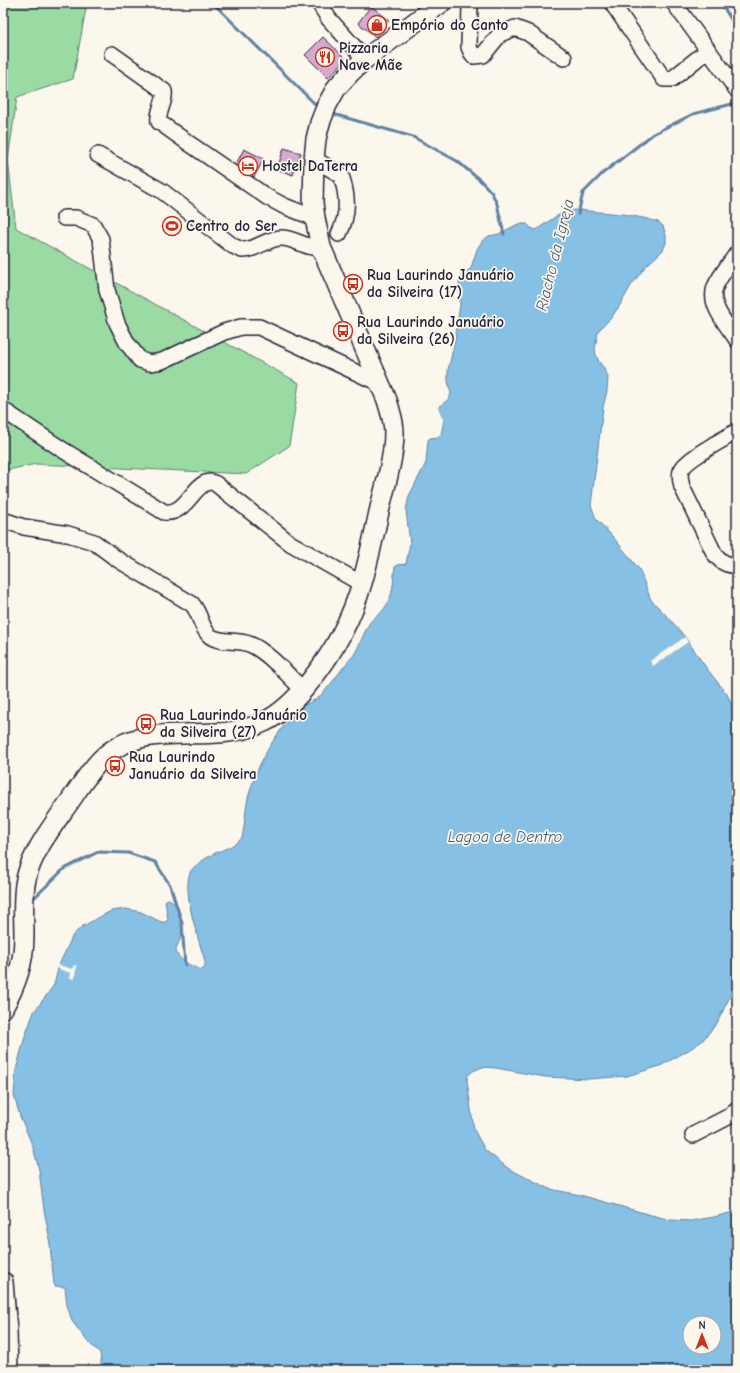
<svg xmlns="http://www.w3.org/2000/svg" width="740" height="1373" font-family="'Comic Neue',sans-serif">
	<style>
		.green { fill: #9adba4; stroke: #5e7e70 }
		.water { fill: #86c1e5; stroke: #5e81a1; fill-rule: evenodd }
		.pier { fill: #fbf7ec }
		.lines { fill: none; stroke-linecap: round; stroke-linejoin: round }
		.stream { stroke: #5e81a1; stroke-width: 3 }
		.building { fill: #d7abcf; stroke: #22223b }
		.minor-casing { stroke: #22223b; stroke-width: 18 }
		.major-casing { stroke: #22223b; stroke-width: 22 }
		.minor { stroke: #fbf7ec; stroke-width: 15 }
		.major { stroke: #fbf7ec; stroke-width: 19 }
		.labels { text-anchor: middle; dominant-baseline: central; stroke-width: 3.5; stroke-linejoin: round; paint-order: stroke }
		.poi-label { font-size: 15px; font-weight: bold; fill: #22223b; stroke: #fbf7ec; text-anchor: start }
		.water-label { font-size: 16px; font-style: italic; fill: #455a76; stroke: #fbf7ec }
	</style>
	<rect width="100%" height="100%" fill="#fbf7ec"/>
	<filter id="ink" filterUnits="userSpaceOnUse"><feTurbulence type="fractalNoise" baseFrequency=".025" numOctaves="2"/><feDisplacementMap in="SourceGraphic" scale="8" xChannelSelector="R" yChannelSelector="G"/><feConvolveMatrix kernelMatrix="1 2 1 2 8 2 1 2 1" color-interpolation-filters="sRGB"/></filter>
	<g filter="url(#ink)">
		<path class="green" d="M3 3H87L73 79 17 97 8 160 16 228 299 383 289 446 246 474 36 464 3 471Z"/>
		<path class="water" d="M576 210 622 214 648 219 658 222 663 226 666 235V243L663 250 646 266 632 284 620 305 611 318 598 331 595 349 596 355 599 362 604 368 608 377 607 391 603 407 591 505 596 519 613 537 639 569 651 600 667 616 685 637 707 669 727 694 737 717V982L717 1023 702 1041 687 1051 660 1066 627 1076 589 1079 545 1077 496 1068 482 1067 473 1071 468 1075 467 1081 474 1130 485 1150 509 1169 550 1189 580 1195 651 1215 671 1220 691 1221 714 1217 737 1211V1370H101V1360L100 1353 87 1341 72 1321 67 1305 65 1287 55 1286 54 1284 49 1235 44 1210 39 1170 33 1147 20 1116 14 1096 16 1070 25 1036 34 1012 54 985 59 965 73 935 83 926 111 911 126 909 141 912 161 922H165L168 920 165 901 168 899C179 902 183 922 182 932 182 939 177 943 176 950 176 959 194 968 202 970L205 967V961C199 941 182 892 190 873 192 867 202 861 208 857 219 850 233 848 242 838 245 825 245 811 248 798 257 764 274 734 299 709 305 703 314 702 321 695 334 682 342 667 354 655 360 645 363 634 369 624 373 617 380 615 384 609 394 596 393 581 395 567L398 565 406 564 410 543 406 510 409 496 426 463 428 440 430 438 439 437 441 435 444 420 439 408C442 402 449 402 451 394L448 381V370L454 345 460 305 459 281 462 276 471 268 477 249 483 240 489 236 499 234 518 224H527L531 228 536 230 555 217 565 212ZM690 1323H714V1347H690Z"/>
		<path class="pier" d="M685 637 688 642 653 666 650 661Z
			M59 965 72 969 74 965 77 966 74 979 70 978 71 973 58 969Z"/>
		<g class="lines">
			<path class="stream" d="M213 3 317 106
				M721 3 737 29
				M333 114 413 137 457 161 481 181 492 193 497 204 504 234
				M578 214 583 193 603 173 653 134 693 114 732 104 737 100
				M35 897 64 869 98 852 128 853 155 862 170 885 182 923 185 965
				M3 900H4"/>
		</g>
		<path class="building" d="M371 6 389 20 376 37 358 23Z
			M323 37 346 59 328 78 305 55Z
			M284 148 301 153 293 175 277 169Z
			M244 149 264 159 254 177 236 164Z"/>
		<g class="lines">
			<g class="minor-casing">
				<path id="minor" d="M319 3 329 19 365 59
					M470 3 469 47 471 52 474 56 483 55 500 34 515 28 528 33 564 58
					M612 3 664 79H672L708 50
					M674 3 737 90
					M112 54 164 91C166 102 157 111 159 122L187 142 267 197 284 206 315 218
					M98 155 162 191 233 246C236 247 239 249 242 250 254 251 268 238 281 238 296 238 305 249 321 247
					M314 159 341 175C348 196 349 214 339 234
					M64 218H76L93 225 101 239 107 290 117 323 127 343 140 360 150 363 162 361 224 332 241 327H259L381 384
					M737 253C730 264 720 275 715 287 708 305 728 326 737 340
					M3 410 63 450 164 512C186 516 194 482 210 482 212 482 214 483 216 484L290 543 362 584
					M737 431C725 439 685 459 681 471 679 476 681 482 682 487L714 553C720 561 726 566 737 565
					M3 520 24 527 68 534 94 542 117 559 192 604C201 614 200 627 210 636 221 644 237 639 249 644 266 650 290 677 303 690
					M693 1135 728 1117 737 1109"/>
			</g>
			<g class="major-casing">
				<path id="major" d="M3 1008C16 985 24 963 24 936 24 917 22 897 26 879 32 852 54 824 70 801 78 789 86 777 96 765 139 713 210 749 264 722 283 713 299 696 312 679 334 651 352 618 362 583 369 559 374 535 379 512 385 486 394 459 394 432 394 421 390 411 387 400L321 247 315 218 313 203 314 159 316 139 320 123 327 105 337 87 351 72 365 59 441 3
					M3 1282 7 1331 8 1370"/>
			</g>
			<use href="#minor" class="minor"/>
			<use href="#major" class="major"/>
		</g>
	</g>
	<defs>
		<g id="shop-ring" transform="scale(1)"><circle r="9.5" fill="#fbf7ec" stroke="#c8321e" stroke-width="1.5"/><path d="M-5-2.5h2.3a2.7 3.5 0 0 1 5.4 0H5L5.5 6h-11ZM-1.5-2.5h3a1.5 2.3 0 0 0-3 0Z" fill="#c8321e"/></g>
		<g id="restaurant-ring" transform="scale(1)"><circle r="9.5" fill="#fbf7ec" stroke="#c8321e" stroke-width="1.5"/><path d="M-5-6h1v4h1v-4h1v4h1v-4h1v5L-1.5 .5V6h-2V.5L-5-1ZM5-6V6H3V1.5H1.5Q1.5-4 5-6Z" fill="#c8321e"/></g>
		<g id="hotel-ring" transform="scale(1)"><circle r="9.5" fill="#fbf7ec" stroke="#c8321e" stroke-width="1.5"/><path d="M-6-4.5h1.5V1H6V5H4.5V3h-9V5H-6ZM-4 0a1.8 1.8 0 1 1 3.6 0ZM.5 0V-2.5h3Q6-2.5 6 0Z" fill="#c8321e"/></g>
		<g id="stadium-ring" transform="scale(1)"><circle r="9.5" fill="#fbf7ec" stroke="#c8321e" stroke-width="1.5"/><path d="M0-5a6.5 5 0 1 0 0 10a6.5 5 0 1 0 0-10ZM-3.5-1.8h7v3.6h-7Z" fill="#c8321e"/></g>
		<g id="bus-ring" transform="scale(1)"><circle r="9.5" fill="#fbf7ec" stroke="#c8321e" stroke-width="1.5"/><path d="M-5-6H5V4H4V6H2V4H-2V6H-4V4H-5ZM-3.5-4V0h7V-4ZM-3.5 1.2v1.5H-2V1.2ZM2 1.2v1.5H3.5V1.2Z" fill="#c8321e"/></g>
	</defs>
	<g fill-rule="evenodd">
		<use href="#shop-ring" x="377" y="25"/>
		<use href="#restaurant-ring" x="325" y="57"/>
		<use href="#hotel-ring" x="248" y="166"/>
		<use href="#stadium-ring" x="172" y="226"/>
		<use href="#bus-ring" x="353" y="284"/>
		<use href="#bus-ring" x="343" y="331"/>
		<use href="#bus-ring" x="146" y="724"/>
		<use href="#bus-ring" x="115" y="766"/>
	</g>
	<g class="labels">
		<g class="poi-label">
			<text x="391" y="25">Empório do Canto</text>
			<text x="339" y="48">Pizzaria<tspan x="339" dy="17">Nave Mãe</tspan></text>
			<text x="262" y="166">Hostel DaTerra</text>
			<text x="186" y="226">Centro do Ser</text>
			<text x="367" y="275">Rua Laurindo Januário<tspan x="367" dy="17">da Silveira (17)</tspan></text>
			<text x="357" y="322">Rua Laurindo Januário<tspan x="357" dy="17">da Silveira (26)</tspan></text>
			<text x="160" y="715">Rua Laurindo Januário<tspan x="160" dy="17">da Silveira (27)</tspan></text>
			<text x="129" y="757">Rua Laurindo<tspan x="129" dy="17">Januário da Silveira</tspan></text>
		</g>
		<g class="water-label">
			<text transform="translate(555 255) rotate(-76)">Riacho da Igreja</text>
			<text x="505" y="837">Lagoa de Dentro</text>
		</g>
	</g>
	<rect width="740" height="1373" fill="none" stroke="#fbf7ec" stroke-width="16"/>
	<rect x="8" y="8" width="724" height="1357" fill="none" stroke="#22223b" stroke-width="1.5" filter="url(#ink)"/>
	<g transform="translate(702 1335)"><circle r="19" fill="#fbf7ec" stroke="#a4a2a5"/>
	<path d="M0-3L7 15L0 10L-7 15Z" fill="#c8321e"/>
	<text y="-6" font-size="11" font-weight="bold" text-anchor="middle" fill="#22223b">N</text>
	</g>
</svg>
